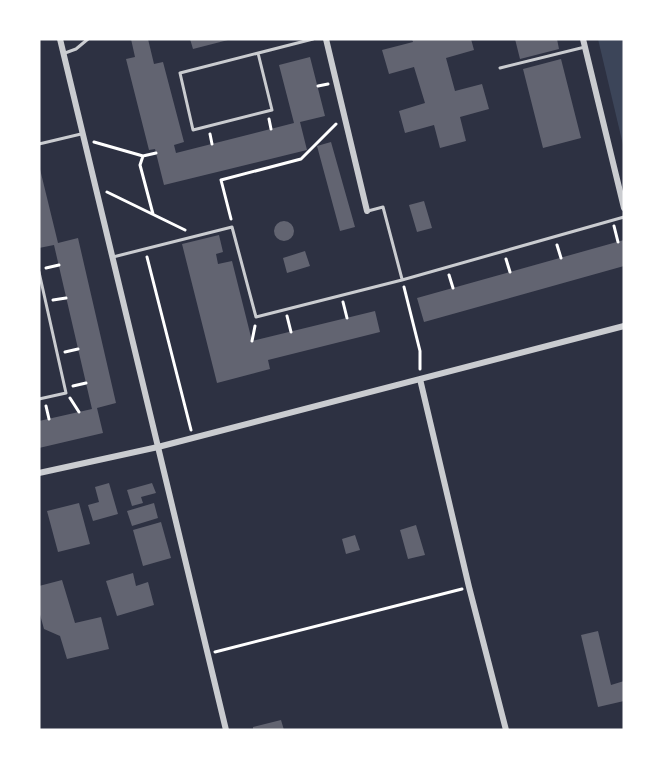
<svg xmlns="http://www.w3.org/2000/svg" width="663" height="769" font-family="Commissioner,sans-serif">
	<style>
		.green { fill: #3c4559 }
		.building { fill: #626471 }
		.lines { fill: none; stroke-linecap: round; stroke-linejoin: round }
		.path { stroke: #fff; stroke-width: 3 }
		.service { stroke: #caccd0; stroke-width: 3 }
		.minor { stroke: #caccd0; stroke-width: 6 }
	</style>
	<rect width="100%" height="100%" fill="#2d3142"/>
	<path class="green" d="M598 39H624V149Z"/>
	<path class="building" d="M131 39H148L154 64 163 62 184 142 174 145 176 153 294 123 279 65 310 57 325 116 300 122 307 150 164 185 155 149 149 150 126 59 135 57Z
		M190 39H228V40L193 49Z
		M412 39H471L474 50 446 58 455 91 482 84 489 109 460 117 466 141 440 148 434 125 405 133 399 111 425 103 414 67 389 74 382 50 413 42Z
		M515 39H557L559 49 520 59Z
		M561 59 581 138 543 148 523 69Z
		M331 142 355 227 340 231 317 146Z
		M39 165 58 243 78 238 116 403 97 408 103 433 39 448V421L92 409 54 245 39 248Z
		M424 201 432 228 417 232 409 205Z
		M274 231a10 10 0 1 1 20 0a10 10 0 1 1-20 0Z
		M219 235 223 252 216 254 218 264 232 261 252 341 375 311 380 332 268 360 270 369 217 383 182 244Z
		M624 240V266L424 322 417 298Z
		M305 251 310 266 287 273 283 258Z
		M109 483 118 514 93 521 88 505 99 502 95 487Z
		M152 483 156 493 141 497 143 503 132 506 127 490Z
		M79 503 90 544 58 552 47 511Z
		M154 503 158 518 132 526 127 511Z
		M161 522 171 558 143 566 133 530Z
		M416 525 425 555 408 559 400 530Z
		M355 535 360 550 346 554 342 539Z
		M133 573 136 586 148 582 154 605 117 616 106 581Z
		M62 580 75 623 101 617 109 649 67 659 60 636 44 629 39 611V586Z
		M598 631 611 685 624 681V701L598 707 581 635Z
		M281 720 284 730H253V727Z"/>
	<g class="lines">
		<path class="path" d="M318 86 328 84
			M269 119 271 129
			M210 134 212 144
			M94 142 143 156 156 153
			M143 156 140 165 153 214
			M107 192 185 230
			M231 219 221 180 301 159 336 124
			M614 226 618 242
			M557 245 561 258
			M147 257 191 430
			M506 259 510 272
			M46 268 59 265
			M449 275 453 288
			M404 287 420 351V369
			M53 300 66 298
			M343 302 347 318
			M287 316 291 332
			M252 341 255 326
			M65 352 78 349
			M73 386 86 383
			M70 398 79 412
			M46 406 49 419
			M215 652 462 589"/>
		<path class="service" d="M65 53 76 49 88 39
			M258 53 272 110 193 130 180 73 313 39
			M500 68 585 47
			M39 144 81 134
			M368 211 383 207 402 279
			M113 257 232 227 256 317 402 280 624 217
			M39 272 66 393 39 399"/>
		<path class="minor" d="M60 39 226 730
			M326 39 367 211
			M583 39 624 208
			M420 379 469 587 506 730
			M39 473 158 447 624 326"/>
	</g>
	<rect width="663" height="769" fill="none" stroke="#ffffff" stroke-width="81"/>
</svg>
